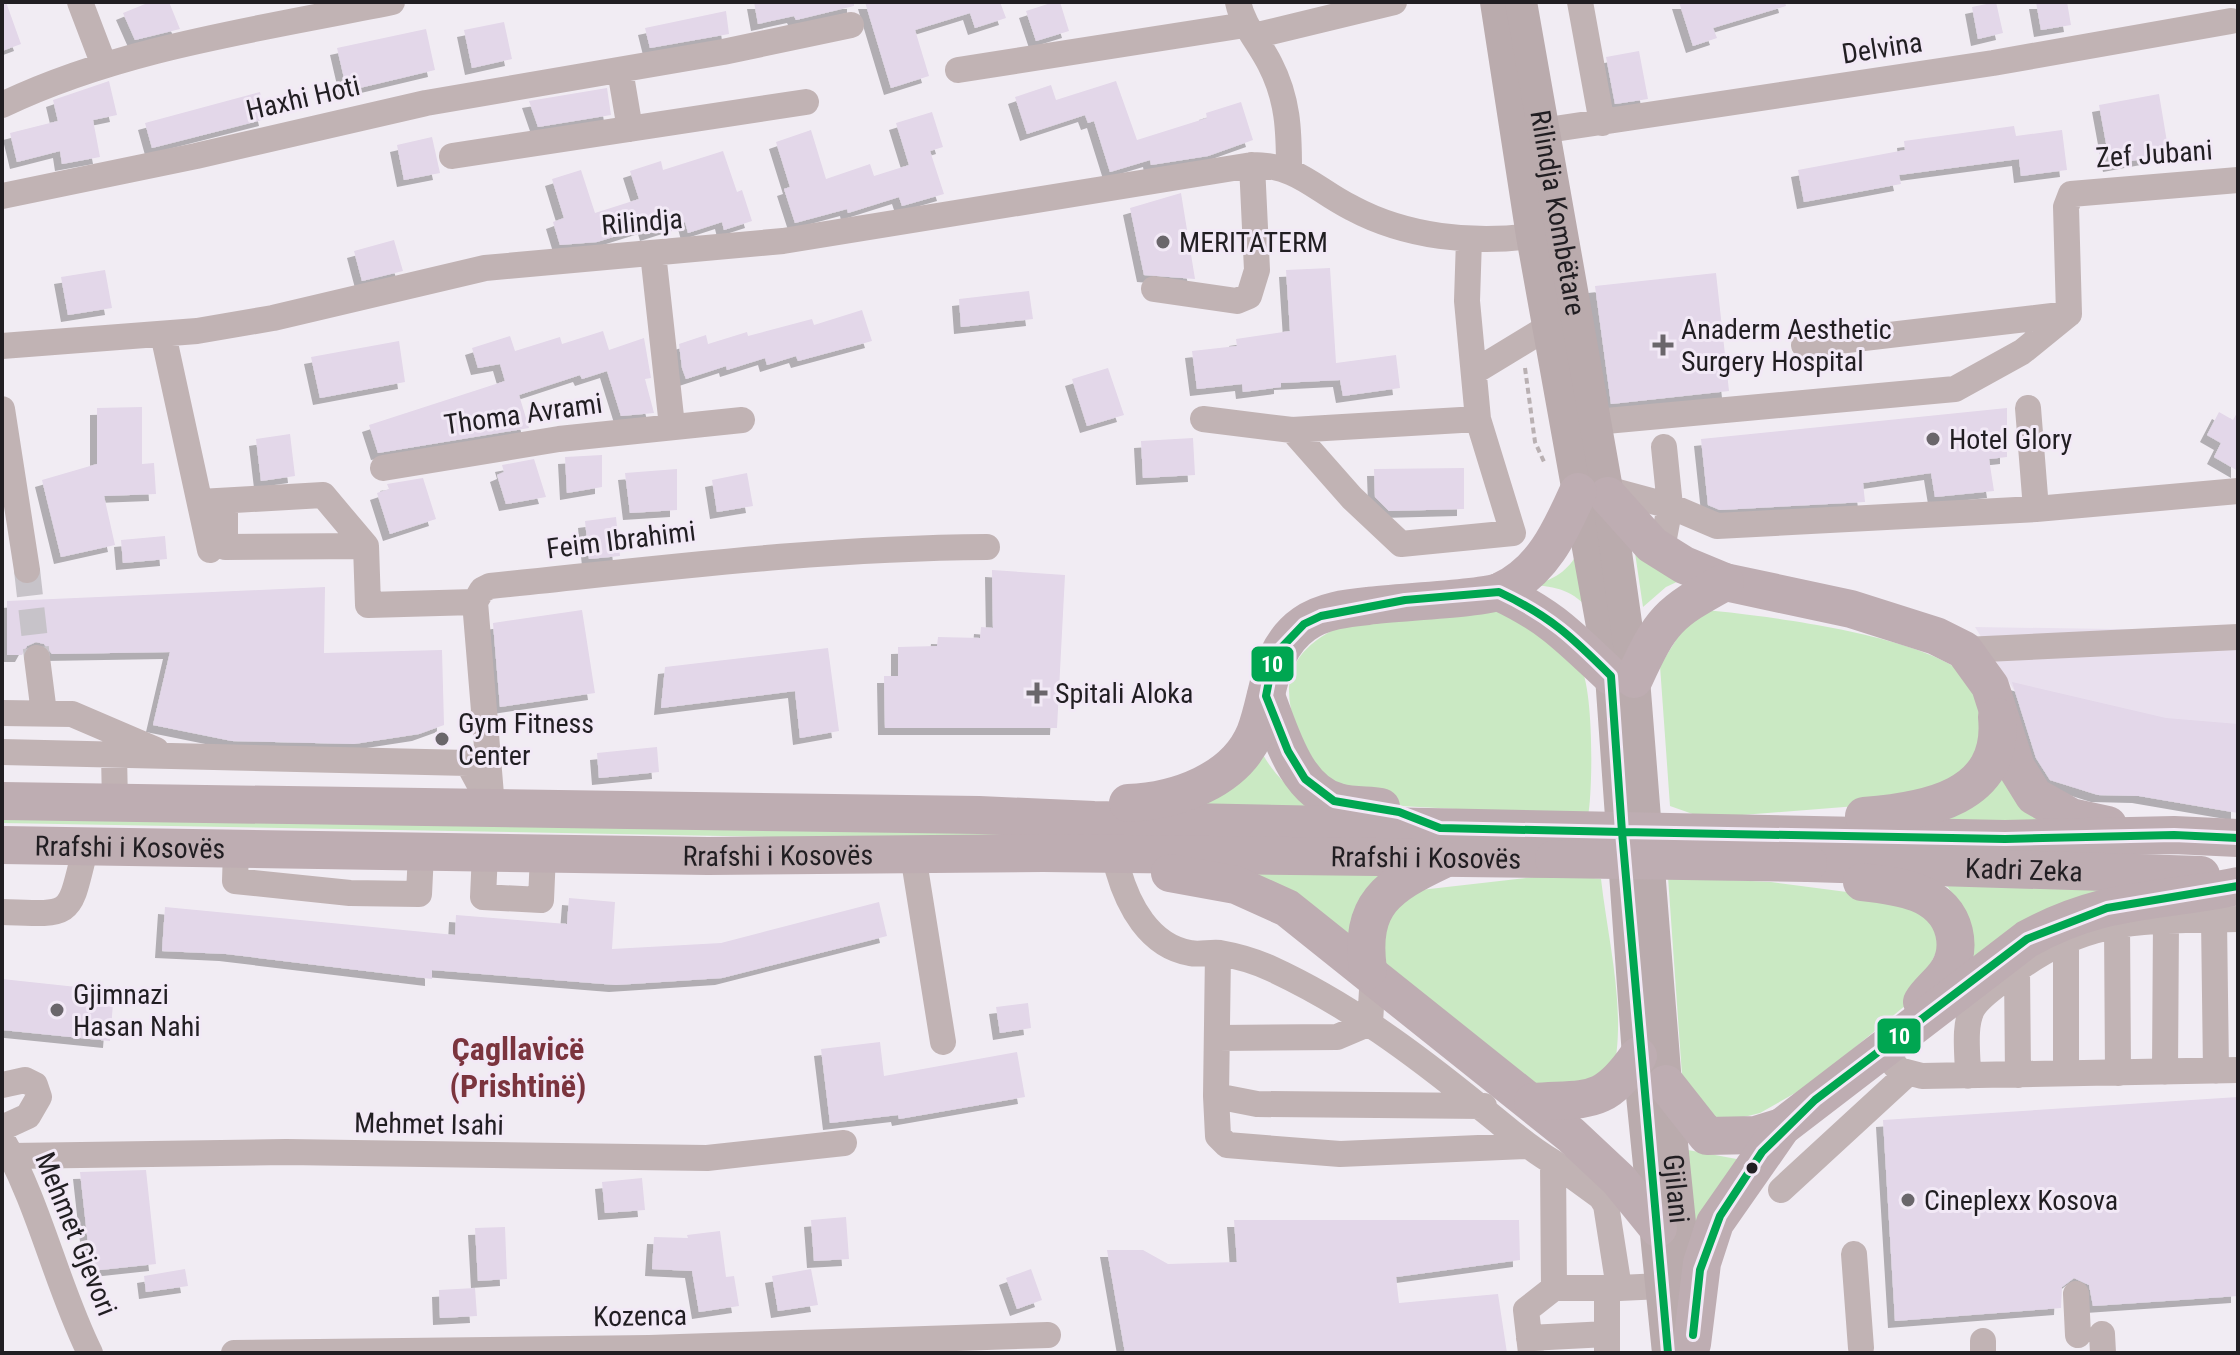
<svg xmlns="http://www.w3.org/2000/svg" width="2240" height="1355" font-family="'Roboto Condensed',sans-serif">
	<style>
		.industrial { fill: #e9e0ee }
		.green { fill: #cae9c3 }
		.building { fill: #e3d7e9; filter: url(#shadow) }
		.lines { fill: none; stroke-linecap: round; stroke-linejoin: round }
		.minor-tunnel { stroke: #c7c3c9; stroke-width: 26; stroke-dasharray: 26 13; stroke-linecap: butt }
		.path { stroke: #b9b0b2; stroke-width: 4; stroke-dasharray: 6 4; stroke-linecap: butt }
		.minor { stroke: #c1b3b4; stroke-width: 26 }
		.major { stroke: #baabad; stroke-width: 32 }
		.highway { stroke: #beadb2; stroke-width: 38 }
		.highway-bridge { stroke: #beadb2; stroke-width: 38 }
		.bus-1-casing { stroke: #f2e9f6; stroke-width: 14 }
		.bus-1 { stroke: #00a651; stroke-width: 8 }
		.poi-dot { fill: #6a666b; stroke: #f2e9f6; stroke-width: 3 }
		.bus-dot { fill: #211e22; stroke: #f2e9f6; stroke-width: 3 }
		.labels { text-anchor: middle; dominant-baseline: central; stroke-width: 6; stroke-linejoin: round; paint-order: stroke }
		.street-label { font-size: 28px; fill: #211e22; stroke: #f2e9f6 }
		.poi-label { font-size: 28px; fill: #211e22; stroke: #f2e9f6; text-anchor: start }
		.quarter-label { font-size: 32px; font-weight: bold; fill: #7b343e; stroke: #f2e9f6 }
		.line-badge { stroke: #f2e9f6; stroke-width: 3 }
		.badge-label { font-size: 22px; text-anchor: middle; font-weight: bold; fill: #fff }
	</style>
	<defs>
		<filter id="shadow"><feDropShadow dx="-7" dy="7" stdDeviation="0" flood-color="#0004"/></filter>
	</defs>
	<rect width="100%" height="100%" fill="#f1ecf3"/>
	<path class="industrial" d="M1975 627 2238 631V769L2075 789Z"/>
	<path class="green" d="M1634 546 1681 580 1666 587 1643 607Z
		M1581 547 1594 615C1576 593 1562 587 1534 585 1558 578 1570 569 1581 547Z
		M1513 609C1534 626 1563 643 1579 664 1594 683 1593 791 1588 816L1363 804 1320 788C1296 725 1256 667 1339 627Z
		M1695 609C1752 614 1955 636 1979 691 1985 704 1981 743 1982 759L1920 801 1704 818 1670 806 1660 666Z
		M1260 749C1276 781 1300 797 1330 814L1163 810Z
		M2002 754 2068 828 1898 820Z
		M2 811 1186 837 838 838 2 823Z
		M1234 872 1401 873 1358 951Z
		M1560 874 1601 879C1608 942 1628 1015 1612 1078L1542 1088 1392 977 1374 937 1403 892Z
		M1668 877 1771 882 1908 900 1945 935 1912 1000 1811 1084 1760 1113 1716 1124 1682 1075Z
		M1920 877 2147 881 1953 986 1960 906 1948 887Z
		M1688 1150 1742 1160 1697 1254Z"/>
	<path class="building" d="M2 2H6L21 44 2 51Z
		M150 2H169L180 29 135 40 123 13Z
		M754 2H854V6L796 20 794 16 758 24Z
		M865 2H1000L1006 18 975 28 970 13 915 30 929 76 891 88Z
		M1054 2H1060L1069 31 1036 41 1026 11Z
		M1679 2H1785L1786 6 1713 28 1717 38 1693 46Z
		M1996 2 2003 33 1978 39 1972 7Z
		M2036 2H2067L2071 25 2041 30Z
		M726 11 729 34 650 48 645 28Z
		M504 22 512 59 472 68 464 30Z
		M426 29 435 70 347 91 337 48Z
		M1639 51 1648 99 1615 104 1606 57Z
		M109 81 117 115 93 120 100 157 62 164 60 151 17 162 10 133 58 121 53 100Z
		M1116 81 1137 140 1207 118 1206 113 1241 102 1253 140 1208 156 1151 165 1150 160 1110 172 1094 121 1088 123 1085 115 1027 134 1015 97 1051 85 1056 100Z
		M607 88 611 115 538 127 529 101Z
		M260 92 266 119 152 148 145 123Z
		M2159 94 2169 154 2110 165 2099 105Z
		M932 112 943 147 930 151 944 194 902 206 899 197 848 213 847 209 795 223 784 189 790 187 776 142 811 130 826 179 870 164 874 176 909 165 896 123Z
		M2014 126 2016 136 2062 130 2067 170 2021 176 2019 159 1899 175 1901 184 1804 202 1798 170 1905 150 1904 141Z
		M432 137 440 173 404 180 397 145Z
		M723 151 737 192 742 190 752 221 724 230 722 222 688 233 685 222 647 234 645 227 597 242 560 245 553 222 564 218 552 179 581 170 595 213 639 199 630 171 661 161 663 170Z
		M1181 193 1195 279 1144 275 1130 208Z
		M394 240 403 271 362 281 354 251Z
		M1330 268 1336 363 1396 355 1400 388 1343 396 1340 380 1281 383V387L1243 392 1242 384 1197 389 1192 351 1237 346 1236 339 1290 331 1286 270Z
		M105 270 112 308 68 315 61 277Z
		M1716 273 1729 391 1611 404 1595 286Z
		M1029 291 1033 319 961 327 959 299Z
		M862 310 872 341 798 361 796 356 767 365 765 358 727 370 726 366 686 379 682 368 679 344 706 335 708 344 747 332 748 336 812 319 814 325Z
		M603 331 609 350 644 338 651 378 645 379 654 413 621 416 607 371 582 379 580 375 519 395 529 428 378 453 369 425 505 381 500 364 478 368 472 348 510 336 515 351 560 337 562 344Z
		M399 341 405 382 320 398 311 357Z
		M1108 368 1124 415 1087 426 1072 379Z
		M142 407V464L154 463 156 494 104 496 115 545 61 557 42 480 97 464V408Z
		M2007 408V457L1989 459 1994 491 1935 497 1931 473 1863 483 1865 502 1720 510 1708 505 1701 439Z
		M2238 411V471L2214 457 2221 443 2207 435 2219 412 2233 420Z
		M290 434 295 476 261 481 256 439Z
		M1193 438 1195 475 1143 478 1141 441Z
		M602 455V487L567 493 565 457Z
		M534 459 546 497 506 504 497 475 504 472 502 465Z
		M1464 468V509L1389 511 1375 497 1374 469Z
		M677 469V510L630 513 625 473Z
		M747 473 753 506 717 512 712 480Z
		M423 478 436 519 390 534 377 493 389 489 387 484Z
		M616 517 620 556 589 559 585 521Z
		M165 536 167 559 123 563 121 540Z
		M992 570 1065 575 1057 728H885L884 676H898V647L937 646 938 637 980 638 981 627 993 628Z
		M325 587 324 653 442 650 444 725 419 734 354 744 232 741 153 725 170 652 52 654 44 644 36 642 27 646 22 655H7V601Z
		M582 610 595 693 500 707 493 623Z
		M828 648 839 731 800 738 795 691 661 708 665 667Z
		M2012 682 2166 718 2238 724V813L2139 796 2098 795 2050 780 2036 758Z
		M657 747 659 772 599 778 597 753Z
		M569 898 615 902 612 949 721 943 879 902 887 936 722 978 616 985 432 970V979L226 954 162 951 165 907 455 935 456 915 567 924Z
		M2 979 114 991 110 1041 2 1030Z
		M1028 1003 1031 1028 1000 1033 996 1007Z
		M880 1042 884 1076 1017 1052 1025 1097 899 1119 898 1115 830 1123 821 1049Z
		M2238 1097V1296L2093 1306 2089 1285 2074 1278 2062 1287 2061 1308 1895 1321 1883 1120Z
		M146 1170 156 1264 91 1271 80 1172Z
		M642 1178 645 1210 605 1213 602 1182Z
		M846 1217 849 1259 814 1261 811 1220Z
		M1234 1220H1519L1520 1260 1396 1277 1399 1303 1498 1294 1507 1353H1125L1107 1250H1143L1168 1264 1237 1262Z
		M505 1227 507 1279 478 1281 475 1228Z
		M720 1231 726 1277 734 1276 739 1306 699 1312 692 1271 652 1269 654 1237 688 1238 687 1235Z
		M185 1269 188 1286 146 1292 144 1276Z
		M811 1269 818 1305 778 1311 772 1276Z
		M1031 1269 1042 1300 1017 1309 1006 1278Z
		M475 1288 477 1316 440 1318 439 1290Z"/>
	<g class="lines">
		<path class="minor-tunnel" d="M27 570 37 658"/>
		<path class="path" d="M1525 368 1535 442 1545 464"/>
		<path class="minor" d="M80 2 104 65
			M1238 2C1243 26 1259 42 1270 64 1288 99 1289 130 1289 169
			M1580 2 1602 123
			M1254 36 1394 2
			M620 70 630 129
			M958 70 1245 25
			M2 105C123 47 261 29 392 2
			M1541 131 1993 63 2231 21
			M452 156 806 102
			M2 196 196 156 426 103 723 52 851 25
			M653 253 672 426
			M1154 289 1237 301 1249 296 1257 270 1252 165
			M163 334 210 550
			M1804 345 2069 314
			M2 346 197 331 273 318 485 268 783 241 1252 165C1298 165 1314 189 1352 208 1406 237 1473 244 1532 236
			M1474 372 1548 327
			M2028 408 2036 509 2238 491
			M2 409 27 570
			M1203 419 1292 430 1478 419 1467 301 1469 239
			M1595 422 1955 389 2022 352 2069 314 2066 207 2071 194 2238 180
			M1292 430 1352 498 1401 544 1513 533 1478 419
			M383 468 559 439 742 420
			M1607 489 1670 506 1664 447
			M225 501V547L366 546
			M200 502 323 495 366 546 368 605 475 602
			M1656 549 1664 538 1670 506 1717 526 2036 509
			M1964 650 2238 637
			M37 658 44 713
			M2 713 72 714 156 750
			M2 752 468 763 488 800
			M114 755 115 803
			M492 807 475 602 482 590 490 586C656 569 820 548 987 547
			M236 850 235 881 350 893 419 894 421 853
			M485 853 483 897 541 900 543 854
			M913 855 943 1042
			M1118 870C1128 905 1149 946 1190 953 1199 955 1210 952 1220 953 1237 956 1257 962 1272 969 1348 1004 1416 1055 1480 1107 1505 1126 1525 1146 1553 1162L1554 1288H1619
			M2 912C76 915 68 917 86 846
			M2214 919 2216 1071
			M2117 923 2118 1073
			M2066 940V1073
			M1218 953 1216 1096 1257 1104 1484 1106
			M2017 969 2018 1075
			M1218 1038 1337 1037 1370 1023 1373 974
			M1881 1049 1899 1070 1922 1076 2238 1070
			M2165 1072 2166 920
			M1968 1076C1968 1056 1963 1025 1973 1008 1981 995 1998 985 2010 975 2086 915 2147 921 2238 919
			M2 1085 25 1080 35 1085 39 1097 28 1116 2 1128
			M1216 1096 1218 1136 1227 1145 1340 1154 1525 1146
			M2 1139C40 1206 56 1284 90 1353
			M11 1156 286 1152 707 1158 844 1143
			M1553 1162 1601 1197 1606 1205 1619 1288 1662 1286
			M1781 1190 1907 1074
			M1854 1254 1861 1348
			M1607 1288V1353
			M2076 1294 2078 1335
			M2102 1334 2103 1353
			M1529 1338 1607 1334
			M1983 1341V1353
			M234 1353 649 1348 1048 1335
			M1531 1353 1526 1310 1554 1288"/>
		<g class="major">
			<path d="M1496 2 1532 236 1611 676 1638 1056 1668 1353"/>
			<path id="s1" d="M1521 2 1607 489 1634 679 1666 1084 1688 1302"/>
		</g>
		<g class="highway">
			<path d="M1608 496 1652 545 1684 565 1725 582 1851 609 1936 636 1964 650 1990 686 2016 767 2034 796 2071 817 2108 825"/>
			<path d="M1499 592C1552 617 1569 637 1611 676"/>
			<path d="M1634 679C1661 620 1668 613 1725 582"/>
			<path d="M1266 696C1280 731 1295 791 1338 802 1352 806 1367 805 1381 807"/>
			<path d="M2 801 979 815 1094 820 2005 839 2174 835 2238 838"/>
			<path d="M1128 803C1176 801 1235 781 1255 733 1270 695 1267 650 1304 624 1322 611 1347 608 1368 606 1395 602 1483 599 1501 591 1543 571 1560 532 1578 492"/>
			<path d="M1864 816C1926 811 2005 798 1997 717"/>
			<path id="s2" d="M2 845 708 856 1043 853 1554 859"/>
			<path id="s3" d="M1808 863 2201 875"/>
			<path d="M1170 873 1236 885 1287 908 1571 1135 1619 1180 1658 1228"/>
			<path d="M1862 882C1898 886 1944 891 1954 932 1957 945 1956 957 1949 969 1942 982 1929 990 1922 1002"/>
			<path d="M1368 970C1359 904 1387 886 1442 860"/>
			<path d="M1666 1084 1707 1136 1756 1135 1782 1127"/>
			<path d="M1533 1102C1590 1098 1603 1106 1638 1056"/>
			<path d="M1692 1344 1702 1263 1715 1223 1782 1127 2027 939C2105 896 2157 903 2238 886"/>
		</g>
		<path class="highway-bridge" d="M1554 859 1808 863"/>
		<g class="bus-1-casing">
			<path id="bus-1" d="M1499 592C1550 616 1572 637 1611 676L1622 832 1440 828 1399 812 1334 801 1305 779 1288 751 1266 696 1272 665 1281 648 1304 624 1321 616 1405 600Z
				M1622 832 2005 839 2174 835 2238 838
				M1622 832 1668 1353
				M1693 1335 1700 1270 1720 1216 1762 1152 1815 1100 2027 939 2107 908 2238 886"/>
		</g>
		<use href="#bus-1" class="bus-1"/>
	</g>
	<g class="poi-dot">
		<circle cx="1163" cy="242" r="8"/>
		<path d="M1659 333h8v8h8v8h-8v8h-8v-8h-8v-8h8z"/>
		<circle cx="1933" cy="439" r="8"/>
		<path d="M1033 681h8v8h8v8h-8v8h-8v-8h-8v-8h8z"/>
		<circle cx="442" cy="739" r="8"/>
		<circle cx="57" cy="1010" r="8"/>
		<circle cx="1908" cy="1200" r="8"/>
	</g>
	<circle class="bus-dot" cx="1752" cy="1168" r="7"/>
	<g class="labels">
		<g class="street-label">
			<text transform="translate(1882 48) rotate(-9)">Delvina</text>
			<text transform="translate(303 98) rotate(-13)">Haxhi Hoti</text>
			<text transform="translate(2154 154) rotate(-4)">Zef Jubani</text>
			<text stroke="none"><textPath href="#s1" startOffset="214">Rilindja Kombëtare</textPath></text>
			<text transform="translate(642 222) rotate(-5)">Rilindja</text>
			<text transform="translate(523 414) rotate(-8)">Thoma Avrami</text>
			<text transform="translate(621 540) rotate(-7)">Feim Ibrahimi</text>
			<text stroke="none"><textPath href="#s2" startOffset="128">Rrafshi i Kosovës</textPath></text>
			<text stroke="none"><textPath href="#s2" startOffset="776">Rrafshi i Kosovës</textPath></text>
			<text stroke="none"><textPath href="#s2" startOffset="1424">Rrafshi i Kosovës</textPath></text>
			<text stroke="none"><textPath href="#s3" startOffset="216">Kadri Zeka</textPath></text>
			<text transform="translate(429 1124) rotate(1)">Mehmet Isahi</text>
			<text stroke="none"><textPath href="#s1" startOffset="1198">Gjilani</textPath></text>
			<text transform="translate(76 1234) rotate(68)">Mehmet Gjevori</text>
			<text transform="translate(640 1316) rotate(-1)">Kozenca</text>
		</g>
		<g class="poi-label">
			<text x="1179" y="242">MERITATERM</text>
			<text x="1681" y="329">Anaderm Aesthetic<tspan x="1681" dy="32">Surgery Hospital</tspan></text>
			<text x="1949" y="439">Hotel Glory</text>
			<text x="1055" y="693">Spitali Aloka</text>
			<text x="458" y="723">Gym Fitness<tspan x="458" dy="32">Center</tspan></text>
			<text x="73" y="994">Gjimnazi<tspan x="73" dy="32">Hasan Nahi</tspan></text>
			<text x="1924" y="1200">Cineplexx Kosova</text>
		</g>
		<g class="quarter-label">
			<text x="518" y="1049">Çagllavicë<tspan x="518" dy="37">(Prishtinë)</tspan></text>
		</g>
	</g>
	<g class="line-badge">
		<rect x="1250" y="645" width="45" height="38" rx="8" fill="#00a651"/>
		<rect x="1876" y="1017" width="46" height="38" rx="8" fill="#00a651"/>
	</g>
	<g class="badge-label">
		<text x="1272" y="672">10</text>
		<text x="1899" y="1044">10</text>
	</g>
	<rect width="2240" height="1355" fill="none" stroke="#211e22" stroke-width="8"/>
</svg>
